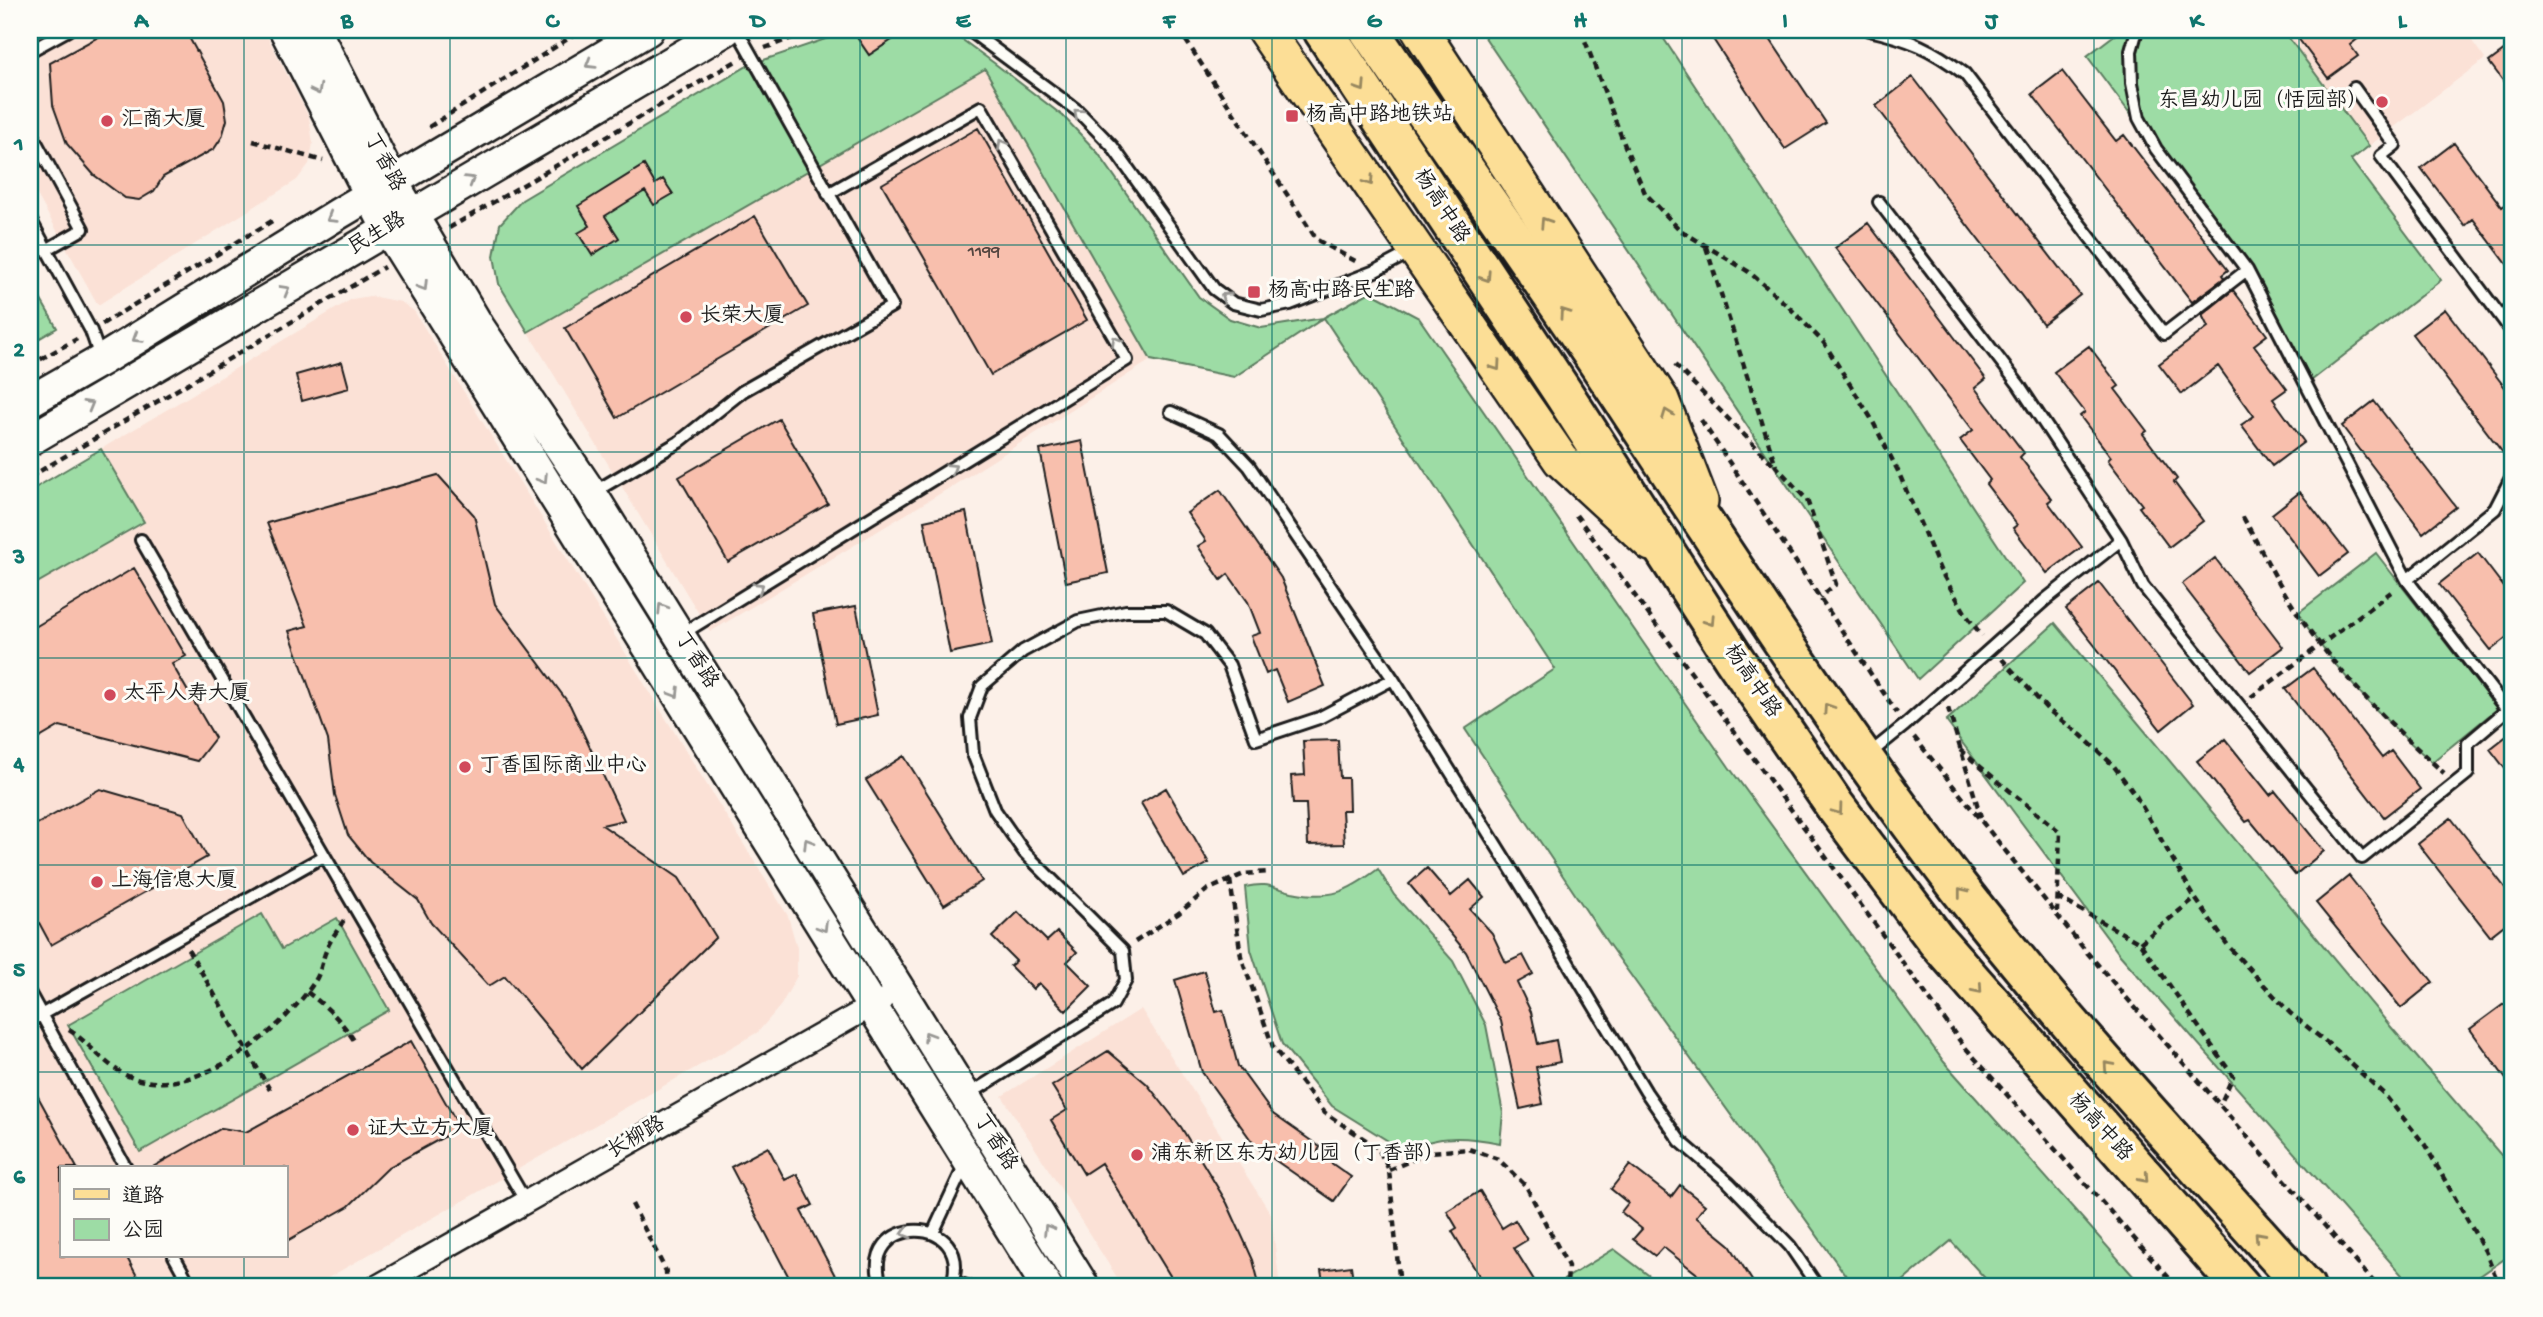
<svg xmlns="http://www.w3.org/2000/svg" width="2543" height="1317" font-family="'Gochi Hand','LXGW WenKai TC',sans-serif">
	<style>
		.built { fill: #fbe1d6; fill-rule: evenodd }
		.green { fill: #9ddca5; stroke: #5c7c60; stroke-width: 2 }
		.building { fill: #f8bfad; stroke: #1c1c1c; stroke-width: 2 }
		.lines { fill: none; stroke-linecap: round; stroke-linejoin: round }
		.lane-casing { stroke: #1c1c1c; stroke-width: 16 }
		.street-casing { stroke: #1c1c1c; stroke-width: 26 }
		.secondary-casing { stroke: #1c1c1c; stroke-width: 35 }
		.primary-casing { stroke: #1c1c1c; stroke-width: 40 }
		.highway-casing { stroke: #1c1c1c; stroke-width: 44 }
		.path { stroke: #1c1c1c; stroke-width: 4.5; stroke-dasharray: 7 5; stroke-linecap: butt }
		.lane { stroke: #fdfcf7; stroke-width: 10 }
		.street { stroke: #fdfcf7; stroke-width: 21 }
		.secondary { stroke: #fdfcf7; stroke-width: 30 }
		.primary { stroke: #fcde96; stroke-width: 35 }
		.highway { stroke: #fcde96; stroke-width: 38 }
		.oneway { stroke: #989794 }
		.oneway2 { stroke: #97875f }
		.grid { fill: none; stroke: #0f766e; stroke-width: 2; stroke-opacity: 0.55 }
		.poi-dot { fill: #d1495b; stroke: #fdfcf7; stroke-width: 2.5 }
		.labels { text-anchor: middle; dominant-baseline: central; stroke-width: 6; stroke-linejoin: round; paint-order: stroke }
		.number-label { font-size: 18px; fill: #534540 }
		.poi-label { font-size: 21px; fill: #1c1c1c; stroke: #fdfcf7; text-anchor: start }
		.street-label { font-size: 21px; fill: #1c1c1c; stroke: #fdfcf7 }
		.neatline { fill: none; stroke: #0f766e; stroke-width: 2.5 }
		.grid-label { font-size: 23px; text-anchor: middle; font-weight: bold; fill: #0f766e }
	</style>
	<rect width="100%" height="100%" fill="#fcf0e8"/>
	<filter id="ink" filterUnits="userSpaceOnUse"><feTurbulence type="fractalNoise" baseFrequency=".0143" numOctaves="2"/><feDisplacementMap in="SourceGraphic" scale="14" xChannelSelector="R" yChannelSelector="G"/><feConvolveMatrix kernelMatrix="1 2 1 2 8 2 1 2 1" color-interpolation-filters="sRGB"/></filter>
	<g filter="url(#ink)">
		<path class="built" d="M30 30H264L309 117 313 143 309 164 297 180 98 305 30 182Z
			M2283 30H2464L2485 59 2369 146Z
			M984 68 1151 360 951 487 710 632 528 332Z
			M370 296 401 302 414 311 788 916 797 948V976L781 1005 758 1032 312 1287H30V587L144 523 101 449 352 299ZM61 1168H285V1256H61Z
			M1141 1009 1271 1214 1280 1287H1123L1002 1096Z"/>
		<path class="green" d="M852 30H949L994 63 1063 116 1098 153 1199 297 1230 319 1261 328 1323 318 1370 292 1419 318 1729 767 1944 1062 2143 1287H1993L1951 1241 1896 1287H1854L1607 942 1465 729 1555 669 1324 318 1234 377 1151 360 985 69 528 332 499 284 494 256 500 224 522 200 749 65Z
			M1480 30H1658L2023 583 1918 679Z
			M2121 30H2283L2369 146 2351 160 2441 280 2307 384 2247 270 2087 56Z
			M30 291 37 293 57 328 30 344Z
			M101 449 144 522 30 587V491Z
			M2376 553 2497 709 2432 762C2382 719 2334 669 2298 613Z
			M2055 623 2391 1027 2513 1169V1253L2464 1287H2418L2408 1282 2120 955 1946 721Z
			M1378 869 1394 895 1453 961 1486 1025 1503 1113 1500 1143C1454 1134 1438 1137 1394 1152L1388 1141 1332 1106 1282 1044 1251 950 1245 887C1268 882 1271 887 1292 892 1331 900 1347 892 1378 869Z
			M262 914 282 949 337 918 389 1010 140 1152 68 1025Z
			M1614 1249 1664 1287H1552Z"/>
		<path class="building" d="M111 30H185L224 101 227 120 222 137 214 149 163 177 154 191 139 200 125 198 94 175 67 144 53 105 50 63Z
			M852 30H907L869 55Z
			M1707 30H1764L1826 123 1785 149Z
			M2292 30H2369L2350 45 2358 56 2328 78Z
			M2513 44V94L2489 62Z
			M2062 71 2116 141 2124 135 2228 270 2222 275 2224 278 2192 302 2032 94Z
			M1913 77 2080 295 2043 324 1876 106Z
			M978 128 1087 320 991 375 882 184Z
			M2454 143 2502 207 2513 199V272L2473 219 2465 226 2421 168Z
			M644 165 655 184 663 179 673 194 654 205 645 191 605 216 619 238 592 255 578 233 590 226 578 206Z
			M755 216 808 306 617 418 565 328Z
			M1868 223 1986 379 1975 388 2024 453 2020 457 2052 499 2048 502 2082 547 2047 573 2013 528 2017 525 1986 484 1990 480 1960 440 1973 430 1835 248Z
			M2233 290 2267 335 2254 345 2287 389 2273 399 2304 442 2272 466 2241 425 2254 416 2218 366 2182 394 2159 364 2208 327 2202 315Z
			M2445 309 2513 398V466L2412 334Z
			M2089 346 2119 386 2115 389 2147 431 2143 434 2177 479 2174 482 2203 521 2169 547 2139 507 2142 505 2108 460 2111 457 2080 416 2085 412 2054 372Z
			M342 362 349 388 302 401 296 375Z
			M2374 401 2456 507 2423 533 2342 426Z
			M779 419 828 504 728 562 679 477Z
			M1082 441 1108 573 1066 582 1040 450Z
			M438 475 474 515 495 604 570 705 624 820 602 825 679 878 716 937 582 1069 505 976 489 986 431 923 418 900 370 862 348 835 335 795 328 740 289 631 307 626 267 523Z
			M1220 490 1281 578 1325 686 1288 702 1275 670 1266 674 1251 636 1260 633 1248 602 1228 574 1221 580 1198 546 1206 541 1187 513Z
			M2300 492 2348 554 2319 576 2272 514Z
			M966 512 992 644 950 653 924 521Z
			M2478 553 2513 599V633L2491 650 2439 584Z
			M2215 558 2283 647 2250 672 2182 584Z
			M134 568 186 656 172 664 215 738 197 761 60 726 36 740 30 728V630Z
			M2099 583 2193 704 2161 730 2066 609Z
			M856 606 878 715 836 724 813 614Z
			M2313 668 2382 758 2391 751 2420 789 2384 817 2285 689Z
			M2513 731V779L2490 749Z
			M2225 739 2270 795 2275 791 2324 851 2295 875 2250 820 2246 822 2197 761Z
			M1338 740 1340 778H1348L1349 810H1342L1344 844 1308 845 1306 804H1293L1291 776 1305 775 1303 741Z
			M904 756 982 881 944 905 866 780Z
			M1166 788 1209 863 1184 877 1141 803Z
			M100 789 183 813 207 857 51 945 30 906V828Z
			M2451 818 2513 898V918L2490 936 2418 844Z
			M1427 868 1451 896 1470 880 1484 897 1470 909 1492 933 1506 963 1523 955 1533 974 1517 983 1531 1012 1538 1044 1556 1040 1560 1062 1536 1067 1543 1104 1520 1109 1501 1021 1466 952 1409 884Z
			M2349 876 2433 982 2401 1008 2316 903Z
			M1018 912 1047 941 1057 932 1077 952 1067 962 1091 986 1066 1011 1039 983 1033 989 1010 966 1016 961 992 937Z
			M1204 971 1216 1012 1223 1010 1238 1066 1273 1114 1320 1147 1317 1153 1351 1177 1334 1201 1256 1147 1202 1072 1175 980Z
			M2504 1004 2513 1017V1089L2470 1029Z
			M411 1041 460 1128 389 1167 349 1206 285 1242V1168H151L222 1128 246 1132Z
			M1108 1051 1147 1084 1181 1127 1227 1203 1253 1260 1260 1287H1177L1101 1163 1084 1174 1051 1120 1067 1110 1052 1086Z
			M30 1082 77 1168H61V1256H126L143 1287H30Z
			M768 1147 785 1180 797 1174 813 1205 801 1211 841 1287H794L731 1167Z
			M1630 1165 1671 1197 1680 1185 1705 1205 1696 1217 1729 1244 1756 1287H1705L1696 1273 1663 1247 1655 1256 1633 1239 1642 1229 1621 1212 1628 1203 1611 1189Z
			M1480 1191 1502 1228 1515 1220 1527 1240 1514 1248 1534 1280 1523 1287H1486L1452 1231 1457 1228 1447 1211Z
			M1351 1266 1354 1287H1324L1321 1270Z"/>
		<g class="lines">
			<g class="lane-casing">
				<path id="lane" d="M969 30 1078 111 1112 146 1214 289 1233 303 1261 310 1290 304 1375 271 1411 252
					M1869 30C1910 39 1932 49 1965 74L2164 334 2247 270
					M30 51 68 30
					M2354 88 2395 145 2381 156 2513 333
					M30 131 83 229 46 250
					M30 219 91 331 100 357
					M1171 412 1219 434 1249 466 1393 679 1534 906 1646 1092 1680 1141 1729 1183 1790 1246 1818 1287
					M594 492 679 442 743 391 892 306 737 30
					M141 540 526 1202
					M2121 540 2143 586 2362 858 2468 773V743L2507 710 2407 580 2247 270 2156 149 2139 118 2132 83 2131 51 2137 30
					M2407 580 2495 509 2513 474
					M682 634 1127 360 981 107 828 194
					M1868 755 1905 725 2045 600 2121 540 2019 385 1879 202
					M30 994 126 1168
					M30 1021 324 856
					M968 1095 1113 1004 1126 980 1123 951 1024 852 995 810 973 754 970 718 982 686 1023 651 1078 621 1126 611H1166L1205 634 1229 665 1256 739 1319 718 1393 679
					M933 1233 966 1162
					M174 1256 191 1287
					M953 1281 969 1287
					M882 1287C854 1213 978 1211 951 1287"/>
			</g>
			<g class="street-casing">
				<path id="street" d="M376 1287 882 1000"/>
			</g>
			<g class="secondary-casing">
				<path id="secondary" d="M285 30 387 228 1047 1287
					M315 30 392 181 479 327 591 493 1084 1287
					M30 401 102 360 338 214 648 30
					M30 440 726 30"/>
			</g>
			<g class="primary-casing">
				<path id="primary" d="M1265 30 1561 460 1651 543
					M1420 30 1661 400 1700 501"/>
			</g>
			<g class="highway-casing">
				<path id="highway" d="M1323 30 1565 396 1733 657 1835 806 1937 941 2241 1287
					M1369 30C1451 152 1538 271 1619 394 1729 561 1837 729 1959 888 2067 1027 2188 1156 2305 1287"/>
			</g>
			<path class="path" d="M1179 30 1317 240 1357 262
				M1581 30 1625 146 1645 193 1680 230 1749 272 1789 307 1824 343 1871 418 1898 471 1940 570 1967 616 1982 636
				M765 48 813 30
				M429 127 582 30
				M253 141 323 161
				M449 228 738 60
				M1706 247 1776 466 1807 500 1836 584 1820 597
				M1390 280 1409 291
				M102 324 272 221
				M30 365 77 339
				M1675 365 1775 466
				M1701 420 1897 713
				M30 477 384 267
				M1576 515 1963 1045 2177 1287
				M2243 517C2263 553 2281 590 2305 624 2344 680 2393 727 2444 773
				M2002 659 2047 709 2081 735 2113 765 2136 796 2195 898 2229 947 2290 1013 2336 1050 2384 1094 2425 1145 2485 1251 2500 1287
				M2251 697 2395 589
				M1948 708 1981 817
				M1914 737 2085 950 2378 1287
				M1960 750 2060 832 2057 912
				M1230 880 1241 956 1273 1047 1325 1113 1378 1148 1389 1170 1400 1287
				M2057 897 2140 943 2233 1076 2220 1105
				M1135 942 1179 913 1207 890 1244 874 1270 872
				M2140 943 2195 898
				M188 949 270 1090
				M307 992C327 1007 342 1021 355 1042
				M69 1030C90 1043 105 1066 128 1076 193 1104 282 1032 315 981 321 972 322 960 326 951 330 939 339 929 345 918
				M1389 1170 1431 1152 1469 1149 1498 1159 1526 1186 1568 1266 1567 1287
				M632 1204 666 1271 667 1287"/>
			<use href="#lane" class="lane"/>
			<use href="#street" class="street"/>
			<use href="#secondary" class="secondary"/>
			<use href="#primary" class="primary"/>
			<use href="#highway" class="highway"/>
		</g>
		<defs><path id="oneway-chevron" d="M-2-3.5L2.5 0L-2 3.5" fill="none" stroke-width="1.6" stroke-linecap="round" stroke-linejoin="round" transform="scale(1.75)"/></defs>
		<g class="oneway">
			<use href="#oneway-chevron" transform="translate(590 64) rotate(149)"/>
			<use href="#oneway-chevron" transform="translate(317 90) rotate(63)"/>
			<use href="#oneway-chevron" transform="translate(1078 113) rotate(-138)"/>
			<use href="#oneway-chevron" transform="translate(1002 144) rotate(-120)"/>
			<use href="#oneway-chevron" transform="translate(470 180) rotate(-31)"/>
			<use href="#oneway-chevron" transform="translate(331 218) rotate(148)"/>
			<use href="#oneway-chevron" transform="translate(423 286) rotate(58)"/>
			<use href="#oneway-chevron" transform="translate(285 290) rotate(-30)"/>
			<use href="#oneway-chevron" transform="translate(1225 297) rotate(-145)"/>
			<use href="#oneway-chevron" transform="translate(137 338) rotate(148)"/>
			<use href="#oneway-chevron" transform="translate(1116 341) rotate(-120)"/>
			<use href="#oneway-chevron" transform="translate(89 405) rotate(-30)"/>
			<use href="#oneway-chevron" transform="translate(952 468) rotate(-32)"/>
			<use href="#oneway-chevron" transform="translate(543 479) rotate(58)"/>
			<use href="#oneway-chevron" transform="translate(759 587) rotate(-32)"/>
			<use href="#oneway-chevron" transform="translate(662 608) rotate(-122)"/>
			<use href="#oneway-chevron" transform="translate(675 693) rotate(58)"/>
			<use href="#oneway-chevron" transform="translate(808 843) rotate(-122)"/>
			<use href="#oneway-chevron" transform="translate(823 927) rotate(58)"/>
			<use href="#oneway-chevron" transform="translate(928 1036) rotate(-122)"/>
			<use href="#oneway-chevron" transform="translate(1048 1229) rotate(-122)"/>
			<use href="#oneway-chevron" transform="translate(906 1233) rotate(163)"/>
		</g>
		<g class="oneway2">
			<use href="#oneway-chevron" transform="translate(1361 87) rotate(57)"/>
			<use href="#oneway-chevron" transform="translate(1369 181) rotate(56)"/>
			<use href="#oneway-chevron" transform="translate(1545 222) rotate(-123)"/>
			<use href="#oneway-chevron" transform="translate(1486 277) rotate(57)"/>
			<use href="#oneway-chevron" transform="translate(1564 313) rotate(-125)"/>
			<use href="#oneway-chevron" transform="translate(1496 366) rotate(55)"/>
			<use href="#oneway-chevron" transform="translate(1667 414) rotate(-111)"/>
			<use href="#oneway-chevron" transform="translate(1710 621) rotate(57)"/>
			<use href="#oneway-chevron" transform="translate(1828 708) rotate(-124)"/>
			<use href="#oneway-chevron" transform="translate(1838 810) rotate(54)"/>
			<use href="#oneway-chevron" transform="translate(1962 892) rotate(-128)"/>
			<use href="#oneway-chevron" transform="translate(1978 989) rotate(49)"/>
			<use href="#oneway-chevron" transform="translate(2108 1066) rotate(-132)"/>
			<use href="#oneway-chevron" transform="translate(2144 1178) rotate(48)"/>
			<use href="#oneway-chevron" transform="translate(2259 1236) rotate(-132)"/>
		</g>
	</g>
	<path class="grid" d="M244 30V1168M450 30V1287M655 30V1287M860 30V1287M1066 30V1287M1272 30V1287M1477 30V1287M1682 30V1287M1888 30V1287M2094 30V1287M2299 30V1287M30 245H2513M30 452H2513M30 658H2513M30 865H2513M30 1072H2513M244 1256V1287"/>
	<g class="poi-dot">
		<circle cx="2382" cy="102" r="7"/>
		<rect x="1285" y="109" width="14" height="14" rx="3.5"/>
		<circle cx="107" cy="121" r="7"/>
		<rect x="1247" y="285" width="14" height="14" rx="3.5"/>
		<circle cx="686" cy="317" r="7"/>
		<circle cx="110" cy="695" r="7"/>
		<circle cx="465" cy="767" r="7"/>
		<circle cx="97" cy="882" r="7"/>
		<circle cx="353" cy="1130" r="7"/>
		<circle cx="1137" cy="1155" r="7"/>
	</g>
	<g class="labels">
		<g class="number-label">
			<text x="984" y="252">1199</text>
		</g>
		<g class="poi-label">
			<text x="2368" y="102" text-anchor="end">东昌幼儿园（恬园部）</text>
			<text x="1306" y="116">杨高中路地铁站</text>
			<text x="121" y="121">汇商大厦</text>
			<text x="1268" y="292">杨高中路民生路</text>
			<text x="700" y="317">长荣大厦</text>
			<text x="124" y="695">太平人寿大厦</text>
			<text x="479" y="767">丁香国际商业中心</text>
			<text x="111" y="882">上海信息大厦</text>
			<text x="367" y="1130">证大立方大厦</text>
			<text x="1151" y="1155">浦东新区东方幼儿园（丁香部）</text>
		</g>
		<g class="street-label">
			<text transform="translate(383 163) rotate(62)">丁香路</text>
			<text transform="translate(1440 207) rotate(57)">杨高中路</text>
			<text transform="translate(378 235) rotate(-31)">民生路</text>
			<text transform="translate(695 661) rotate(58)">丁香路</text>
			<text transform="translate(1751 682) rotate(56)">杨高中路</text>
			<text transform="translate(2099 1128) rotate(48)">杨高中路</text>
			<text transform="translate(637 1139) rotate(-30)">长柳路</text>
			<text transform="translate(994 1143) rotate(58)">丁香路</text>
		</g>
	</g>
	<rect width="2543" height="1317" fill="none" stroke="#fdfcf7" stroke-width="77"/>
	<rect x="60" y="1166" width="228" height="91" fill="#fdfcf7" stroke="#a3a29f" stroke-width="2"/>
	<rect x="74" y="1189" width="35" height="10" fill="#fcde96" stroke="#a3a29f" stroke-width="2"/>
	<text x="122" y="1202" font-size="21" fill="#1c1c1c">道路</text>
	<rect x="74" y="1219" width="35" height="21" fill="#9ddca5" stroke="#a3a29f" stroke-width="2"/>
	<text x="122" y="1236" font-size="21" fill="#1c1c1c">公园</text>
	<rect x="38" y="38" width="2466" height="1240" class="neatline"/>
	<g class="grid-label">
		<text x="141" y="27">A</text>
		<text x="347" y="27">B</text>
		<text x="552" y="27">C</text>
		<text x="758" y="27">D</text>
		<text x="963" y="27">E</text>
		<text x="1169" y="27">F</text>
		<text x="1374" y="27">G</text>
		<text x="1580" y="27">H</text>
		<text x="1785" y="27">I</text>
		<text x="1991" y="27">J</text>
		<text x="2196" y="27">K</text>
		<text x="2402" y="27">L</text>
		<text x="19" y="150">1</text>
		<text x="19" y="356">2</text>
		<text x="19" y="563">3</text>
		<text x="19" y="770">4</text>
		<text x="19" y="976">5</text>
		<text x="19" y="1183">6</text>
	</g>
</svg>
